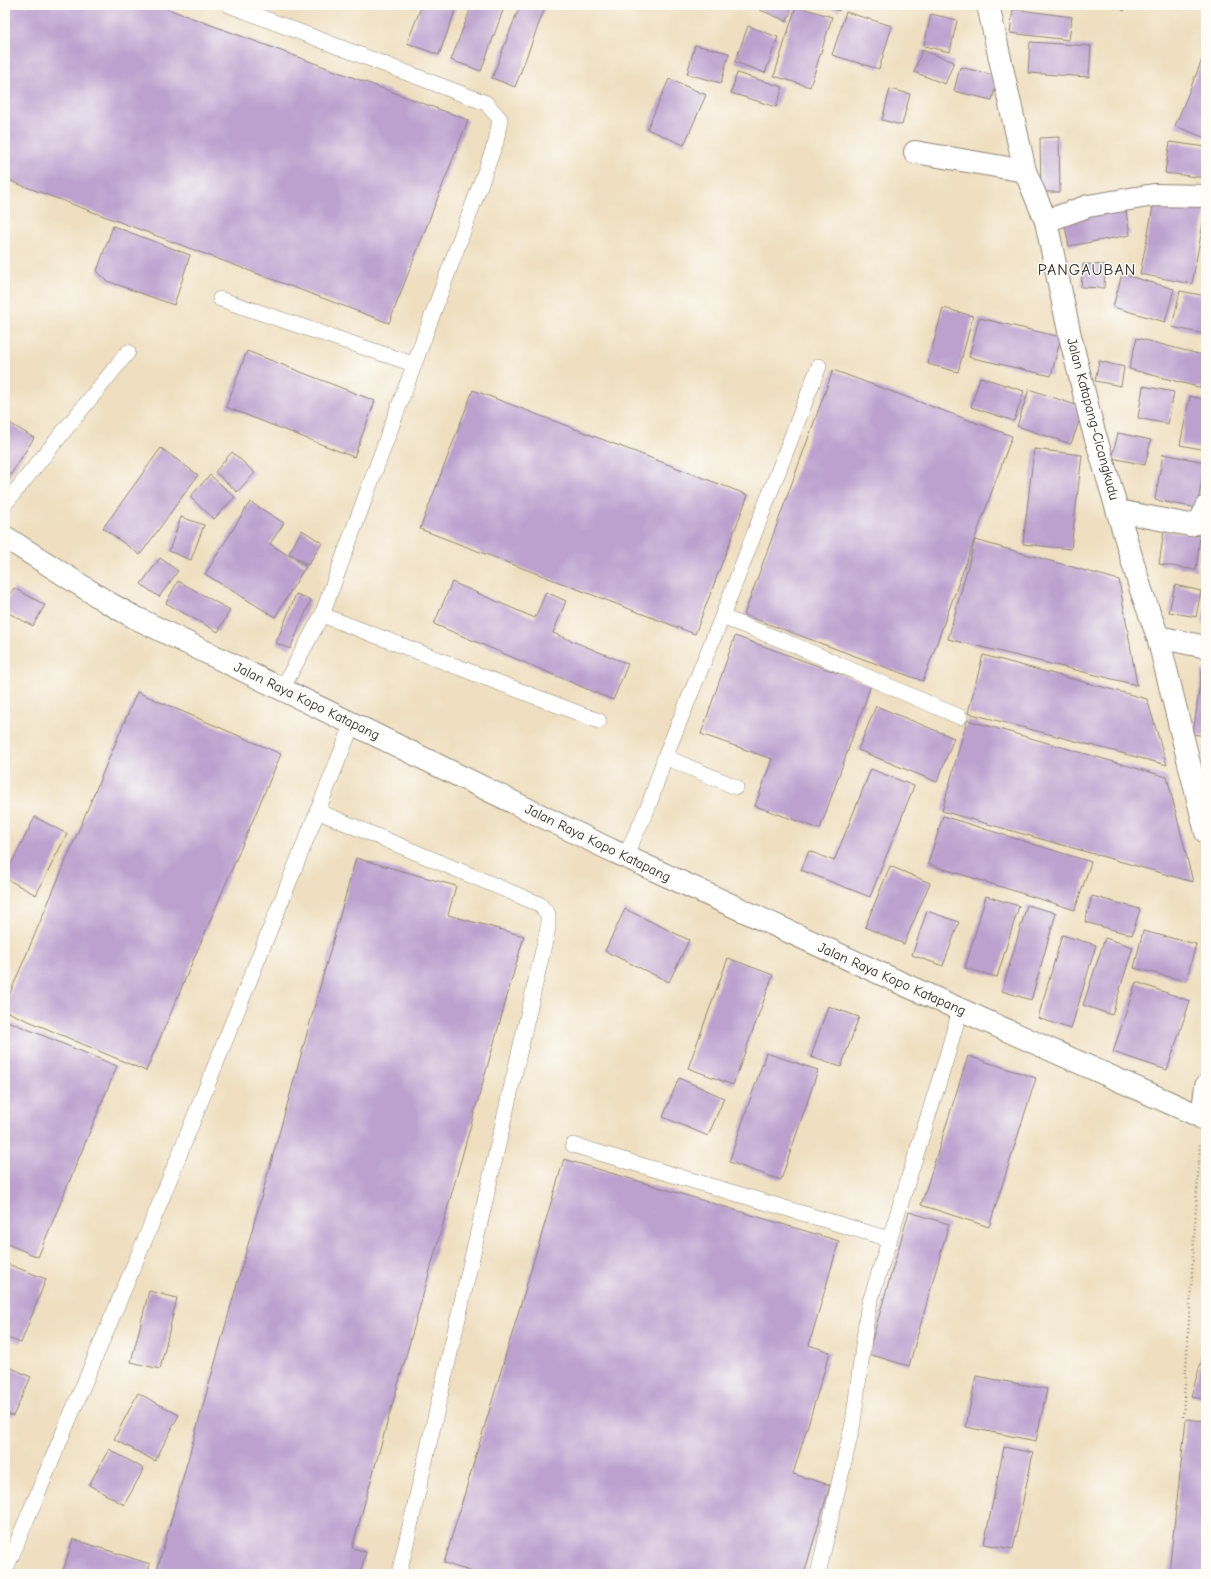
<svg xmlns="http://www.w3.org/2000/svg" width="1211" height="1579" font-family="'Comic Neue',sans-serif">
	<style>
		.building { fill: #bca1cf }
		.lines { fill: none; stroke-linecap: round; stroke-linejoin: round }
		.service-casing { stroke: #8d8576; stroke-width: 16 }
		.minor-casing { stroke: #8d8576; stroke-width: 24 }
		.tertiary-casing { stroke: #8d8576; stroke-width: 24 }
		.primary-casing { stroke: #8d8576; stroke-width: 24 }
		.path { stroke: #8d8576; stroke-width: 2.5; stroke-dasharray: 1 3; stroke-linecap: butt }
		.service { stroke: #fff; stroke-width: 15 }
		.minor { stroke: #fff; stroke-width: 22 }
		.tertiary { stroke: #fff; stroke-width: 22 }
		.primary { stroke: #fff; stroke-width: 22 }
		.labels { text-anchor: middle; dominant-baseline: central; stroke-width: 3; stroke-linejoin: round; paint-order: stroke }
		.street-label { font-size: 14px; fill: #2b2b2b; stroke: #fdfcf7 }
		.quarter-label { font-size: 16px; letter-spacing: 1px; fill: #2b2b2b; stroke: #fdfcf7 }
	</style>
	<rect width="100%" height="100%" fill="#fdfcf7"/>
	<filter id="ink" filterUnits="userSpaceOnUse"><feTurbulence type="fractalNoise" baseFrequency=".025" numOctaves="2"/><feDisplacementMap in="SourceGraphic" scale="8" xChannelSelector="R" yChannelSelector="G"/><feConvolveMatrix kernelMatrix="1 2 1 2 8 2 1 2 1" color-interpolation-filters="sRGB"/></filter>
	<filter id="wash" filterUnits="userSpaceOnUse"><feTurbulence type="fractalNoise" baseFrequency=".012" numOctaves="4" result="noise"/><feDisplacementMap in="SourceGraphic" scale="16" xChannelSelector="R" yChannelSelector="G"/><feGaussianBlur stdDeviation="0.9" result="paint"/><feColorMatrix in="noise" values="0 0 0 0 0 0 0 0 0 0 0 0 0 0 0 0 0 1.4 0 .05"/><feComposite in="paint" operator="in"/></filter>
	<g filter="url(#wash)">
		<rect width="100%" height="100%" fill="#efdfc0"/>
		<g id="blocks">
			<path class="building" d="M5 5H157L468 120 389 323 5 179Z
				M422 5H457L439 55 407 43Z
				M472 5H505L481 71 451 60Z
				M520 5H546L515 87 492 78Z
				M762 5H793L787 21 760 10Z
				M822 5H841L839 11Z
				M1113 5H1127L1124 11Z
				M796 6 832 17 810 87 774 76Z
				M1013 9 1072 17 1069 40 1010 33Z
				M846 12 892 26 879 69 832 55Z
				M931 14 957 20 950 52 924 46Z
				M748 26 778 37 765 73 735 62Z
				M1030 42 1091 46 1089 77 1028 73Z
				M695 45 729 53 721 83 687 74Z
				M922 50 954 62 945 84 914 72Z
				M1206 50V138L1175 126Z
				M960 67 998 76 992 100 954 91Z
				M737 73 783 87 776 107 731 93Z
				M669 79 706 95 684 145 647 129Z
				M890 89 910 94 902 125 882 120Z
				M1059 137 1060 192H1041L1040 138Z
				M1170 142 1206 147V178L1165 173Z
				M1155 197 1206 207 1192 284 1140 274Z
				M1125 206 1130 235 1069 246 1063 217Z
				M113 226 190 255 174 305 107 281 97 271Z
				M1083 264 1105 265 1104 288 1081 287Z
				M1122 274 1174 289 1165 322 1113 307Z
				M1180 291 1206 296V325L1204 334 1172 327Z
				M943 308 973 316 958 372 928 364Z
				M979 318 1061 337 1051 376 969 357Z
				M1137 338 1206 356V389L1129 369Z
				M247 351 375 401 354 457 226 407Z
				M1099 361 1124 367 1121 386 1095 381Z
				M833 370 1012 436 923 681 744 615Z
				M980 377 1024 391 1014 421 971 407Z
				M1143 386 1174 392 1168 424 1138 418Z
				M1029 389 1084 408 1071 444 1017 426Z
				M473 390 748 495 695 634 420 529Z
				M1190 396 1206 400V450L1180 445Z
				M5 420 34 438 6 482 5 481Z
				M1118 433 1151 440 1145 465 1112 458Z
				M161 448 198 475 140 555 103 528Z
				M1034 449 1082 455 1071 549 1023 544Z
				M232 452 255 473 237 492 215 472Z
				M1163 454 1205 462 1197 508 1155 500Z
				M210 475 235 497 214 519 190 497Z
				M250 502 284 523 270 544 306 566 275 617 205 574Z
				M181 517 204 525 191 560 169 551Z
				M302 530 322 543 308 565 289 553Z
				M1164 531 1200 536 1196 570 1159 564Z
				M975 540 1119 580 1137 685 948 639Z
				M160 558 178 571 159 597 141 584Z
				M178 581 230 610 218 632 166 603Z
				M452 582 535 618 546 592 566 601 553 633 628 664 613 700 434 624Z
				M1175 585 1201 591 1196 617 1169 612Z
				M14 588 45 605 33 626 5 611V605Z
				M296 594 311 600 290 649 276 643Z
				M1205 607H1206V623H1202Z
				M735 636 871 685 820 829 755 806 772 759 701 734Z
				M983 655 1147 699 1167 765 968 713Z
				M1202 670 1206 671V736L1193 734Z
				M137 692 281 754 146 1071 5 1011V1005Z
				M876 706 954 738 937 782 858 750Z
				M967 720 1167 777 1193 882 942 811Z
				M1204 746H1206V766H1203Z
				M871 769 914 786 870 897 801 870 809 851 834 861Z
				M943 816 1091 862 1075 910 928 864Z
				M35 817 67 834 36 895 5 878V876Z
				M356 858 456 886 448 915 524 936 352 1548 366 1552 360 1574H156Z
				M890 866 930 883 904 944 865 927Z
				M986 896 1019 906 997 977 965 968Z
				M1092 896 1140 909 1132 935 1085 922Z
				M1027 905 1056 913 1031 1000 1002 991Z
				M625 909 689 940 669 982 605 951Z
				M927 911 959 922 943 966 912 955Z
				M1143 931 1196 944 1186 981 1134 968Z
				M1062 935 1096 945 1071 1029 1038 1018Z
				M1105 938 1133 947 1112 1015 1083 1005Z
				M728 958 773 975 733 1085 688 1068Z
				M1136 982 1190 1001 1167 1070 1113 1052Z
				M828 1006 859 1017 841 1067 811 1057Z
				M5 1020 117 1066 38 1257 5 1243Z
				M766 1053 818 1070 781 1180 729 1162Z
				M968 1056 1036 1078 989 1227 921 1205Z
				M679 1078 724 1098 708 1136 663 1117Z
				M564 1159 839 1241 809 1345 830 1352 793 1474 830 1485 804 1574H479L444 1563Z
				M909 1212 949 1224 909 1366 868 1354Z
				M5 1263 46 1279 21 1343 5 1337Z
				M149 1291 177 1298 160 1369 131 1362Z
				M1206 1346V1400L1191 1396Z
				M5 1365 31 1377 13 1416 5 1413Z
				M976 1376 1047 1389 1036 1441 966 1427Z
				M138 1393 179 1415 155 1461 114 1439Z
				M1186 1419 1206 1421V1574L1169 1572Z
				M1004 1447 1033 1453 1013 1549 984 1544Z
				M109 1449 144 1469 124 1505 89 1485Z
				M73 1539 150 1564 147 1574H62Z"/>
		</g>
	</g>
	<g filter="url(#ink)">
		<use href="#blocks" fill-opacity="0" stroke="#8d8576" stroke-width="1"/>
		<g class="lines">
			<g class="service-casing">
				<path id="service" d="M229 5 486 103 500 119 496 142 322 615 282 689
					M220 299 413 364
					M5 504 128 352
					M322 615 599 721
					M722 617 794 645 960 717
					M665 757 736 787
					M317 811 539 904 548 914V928L399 1574
					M625 857 649 805 665 757 722 617 819 366
					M573 1145 889 1239
					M5 1571 151 1225 353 723
					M818 1574 853 1423 868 1308 946 1059 960 1010"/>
			</g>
			<g class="minor-casing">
				<path id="minor" d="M915 152 1025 171
					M1046 221 1088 206 1154 195 1206 196
					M1118 511 1190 525C1201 522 1203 517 1206 507
					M1158 637 1206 647"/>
			</g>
			<g class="tertiary-casing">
				<path id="tertiary" d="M988 5 1025 171 1046 221 1070 336 1092 425 1141 590 1158 637 1206 832
					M1202 1118 1206 1086"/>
			</g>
			<g class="primary-casing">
				<path id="primary" d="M5 537 107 602 132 616 611 850 912 988 1206 1119"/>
			</g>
			<path class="path" d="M1183 1417 1200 1144"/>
			<use href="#service" class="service"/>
			<use href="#minor" class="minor"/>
			<use href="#tertiary" class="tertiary"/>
			<use href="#primary" class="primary"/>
		</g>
	</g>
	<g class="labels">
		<g class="street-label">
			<text transform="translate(1093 419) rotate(75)">Jalan Katapang-Cicangkudu</text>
			<text transform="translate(307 701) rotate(26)">Jalan Raya Kopo Katapang</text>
			<text transform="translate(598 843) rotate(26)">Jalan Raya Kopo Katapang</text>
			<text transform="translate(892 979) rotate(24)">Jalan Raya Kopo Katapang</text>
		</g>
		<g class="quarter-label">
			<text x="1087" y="270">PANGAUBAN</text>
		</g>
	</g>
	<rect width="1211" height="1579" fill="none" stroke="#fdfcf7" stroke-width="20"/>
</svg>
